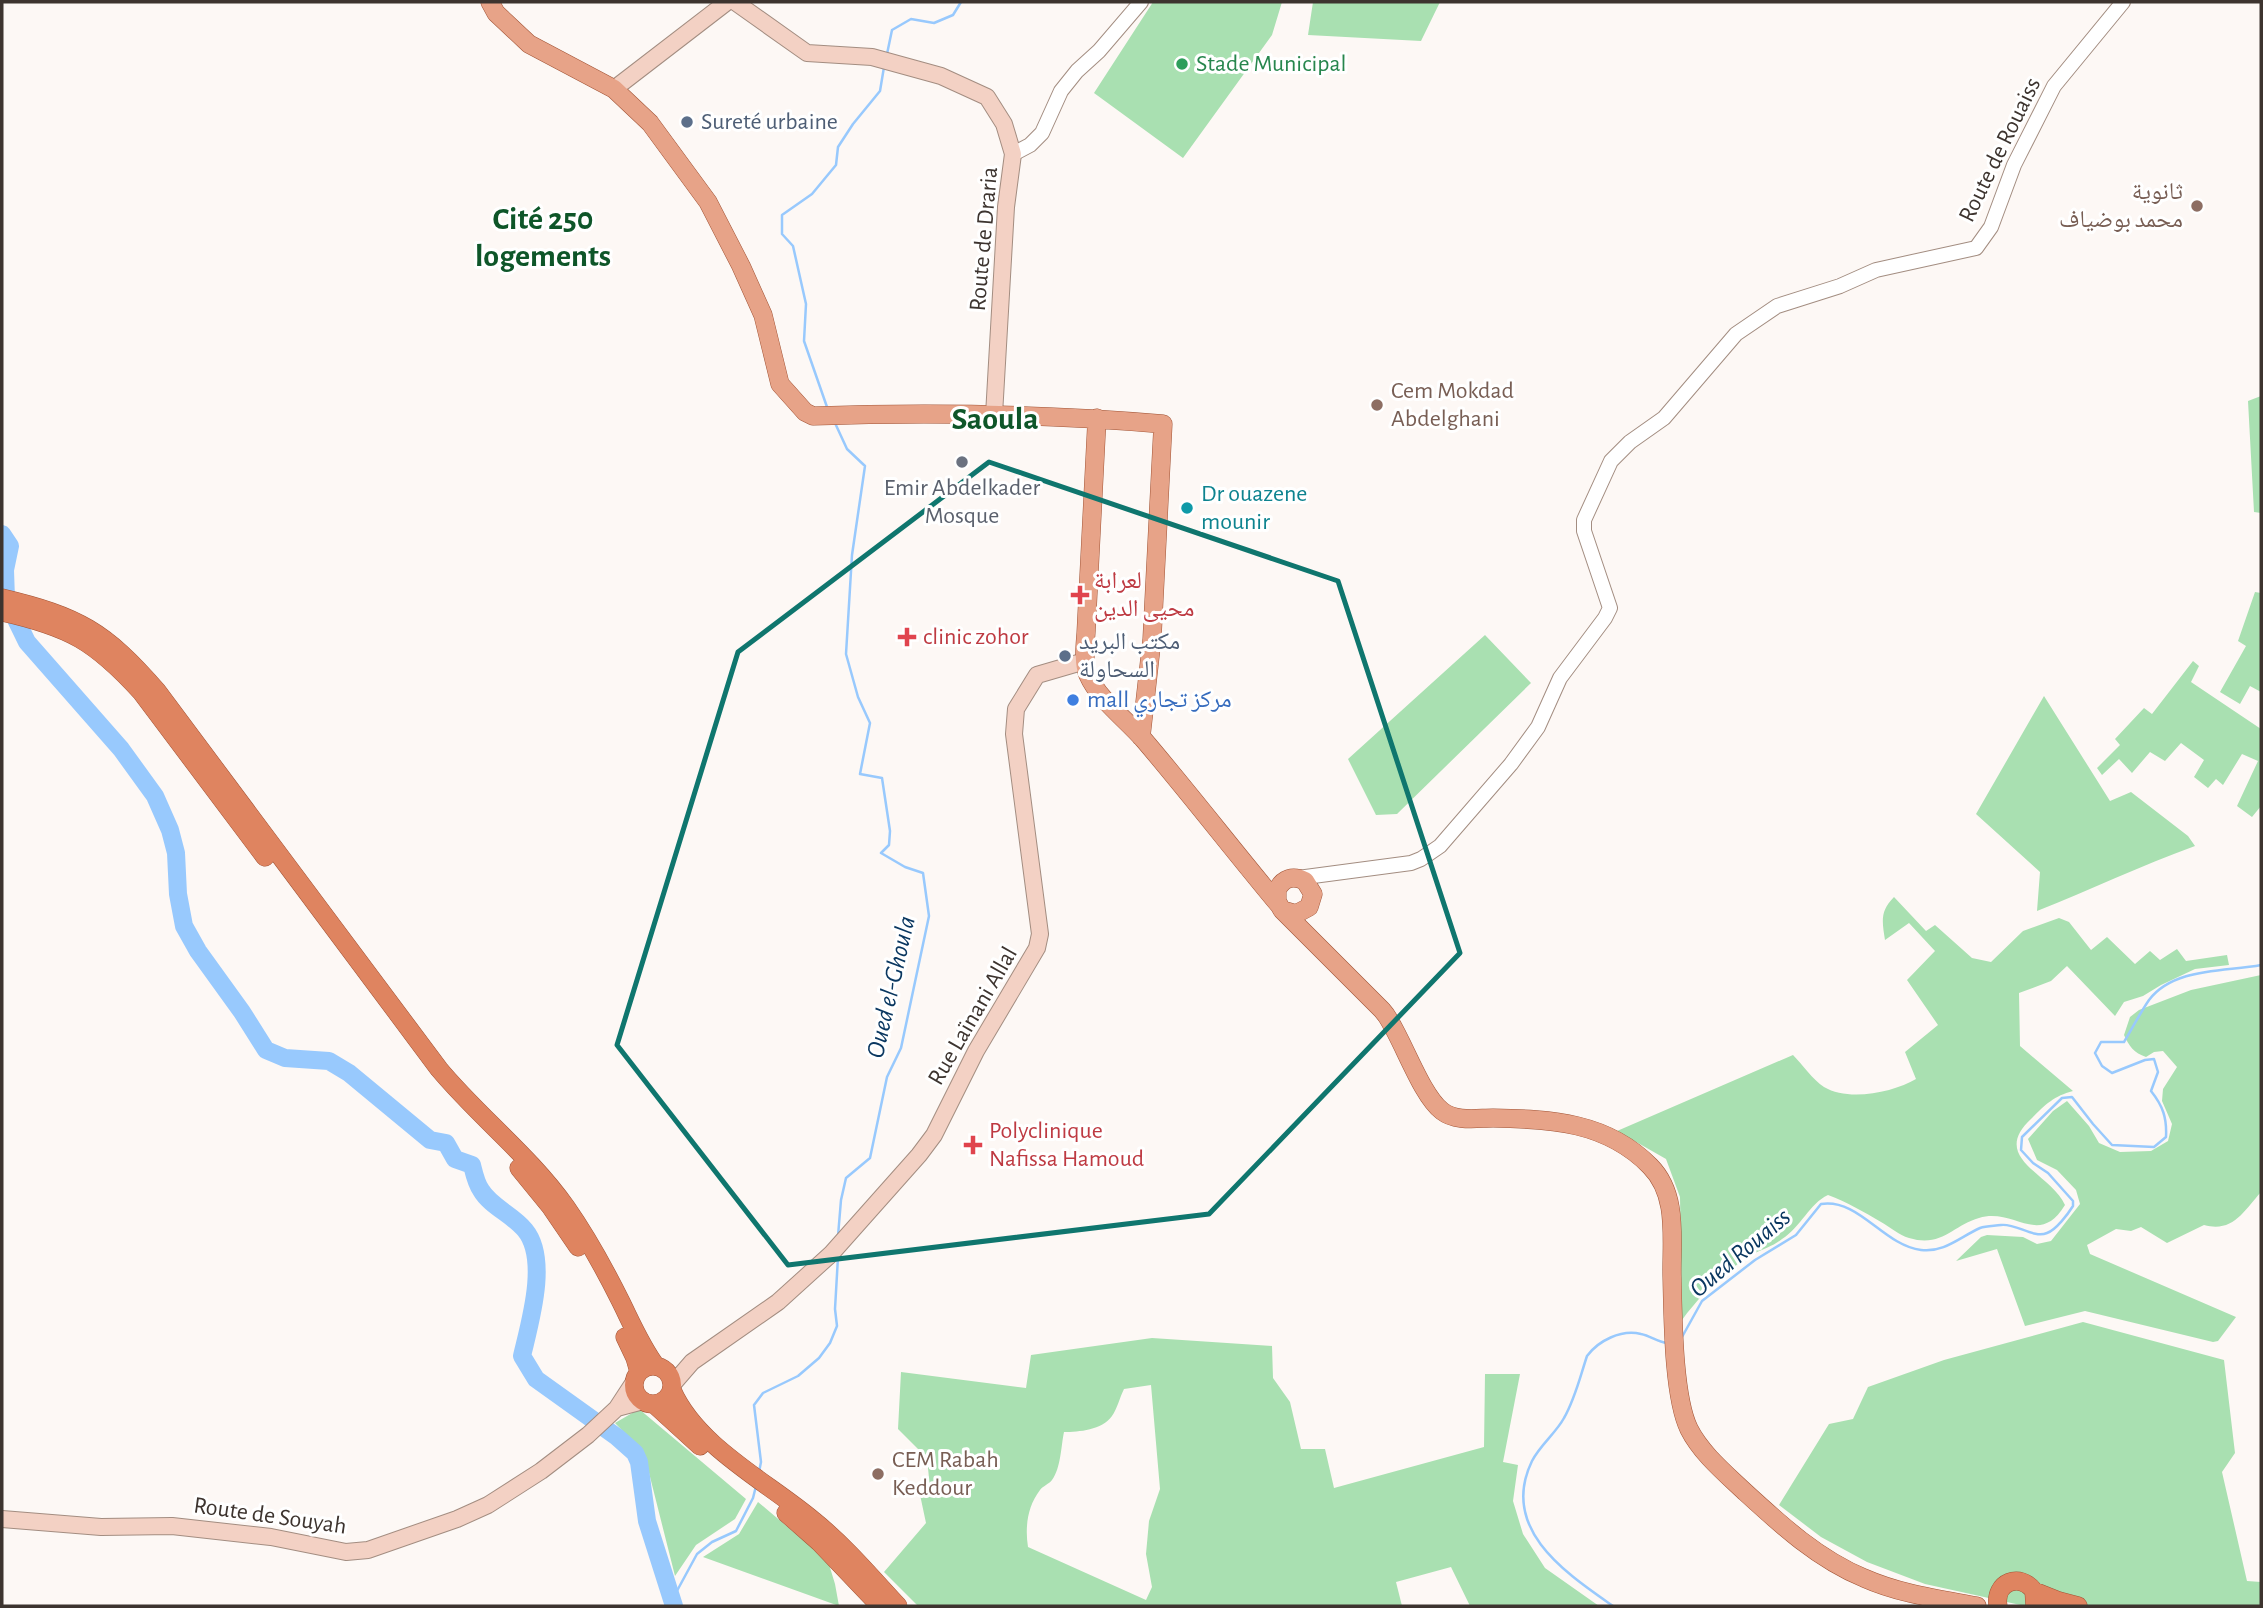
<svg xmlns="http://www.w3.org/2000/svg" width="2263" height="1608" font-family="'Alegreya Sans','Noto Naskh Arabic',sans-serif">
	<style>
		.green { fill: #a9e0b1; fill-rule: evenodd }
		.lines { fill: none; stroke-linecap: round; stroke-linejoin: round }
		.stream { stroke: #98c9fd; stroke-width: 2.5 }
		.river { stroke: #98c9fd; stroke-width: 18 }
		.tertiary-casing { stroke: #a38d81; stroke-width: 16 }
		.secondary-casing { stroke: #a38d81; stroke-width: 18 }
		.primary-casing { stroke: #a15436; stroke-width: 19 }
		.trunk-casing { stroke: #a15436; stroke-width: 19 }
		.tertiary { stroke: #fff; stroke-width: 14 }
		.secondary { stroke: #f3d1c4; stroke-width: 16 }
		.primary { stroke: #e7a388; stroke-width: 18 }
		.trunk { stroke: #df8460; stroke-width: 18 }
		.marked { fill: none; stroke: #0f766e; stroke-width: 5; stroke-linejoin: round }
		.leisure-dot { fill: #2e9e5b; stroke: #fff; stroke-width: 2.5 }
		.service-dot { fill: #5c6f8a; stroke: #fff; stroke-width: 2.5 }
		.education-dot { fill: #8d6e63; stroke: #fff; stroke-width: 2.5 }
		.worship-dot { fill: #6b7280; stroke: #fff; stroke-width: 2.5 }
		.culture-dot { fill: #0f9aa8; stroke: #fff; stroke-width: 2.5 }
		.health-dot { fill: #e0444e; stroke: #fff; stroke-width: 2.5 }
		.shop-dot { fill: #3f7fe0; stroke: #fff; stroke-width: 2.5 }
		.labels { text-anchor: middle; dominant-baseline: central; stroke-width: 6; stroke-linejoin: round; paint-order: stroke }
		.leisure-label { font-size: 24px; fill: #27864d; stroke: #fff; text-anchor: start }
		.service-label { font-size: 24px; fill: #4e5e75; stroke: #fff; text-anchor: start }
		.street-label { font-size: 24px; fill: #3d342f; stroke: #fff }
		.education-label { font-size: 24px; fill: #785e54; stroke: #fff; text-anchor: start }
		.worship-label { font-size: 24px; fill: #5b616d; stroke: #fff }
		.culture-label { font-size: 24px; fill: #0d838f; stroke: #fff; text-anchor: start }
		.health-label { font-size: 24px; fill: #be3a42; stroke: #fff; text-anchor: start }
		.shop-label { font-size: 24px; fill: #366cbe; stroke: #fff; text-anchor: start }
		.water-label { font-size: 26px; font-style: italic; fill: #0a3760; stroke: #fff }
		.district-label { font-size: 32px; font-weight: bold; fill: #0e5629; stroke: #fff }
	</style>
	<rect width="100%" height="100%" fill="#fdf8f5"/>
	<path class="green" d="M1153 2H1282L1272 35 1183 158 1094 93Z
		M1313 2H1440L1421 41 1308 35Z
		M2261 396V513L2254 512 2248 401Z
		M2255 592 2261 593V692L2250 686 2240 704 2220 692 2246 646 2238 641Z
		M1485 635 1531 683 1397 814 1376 815 1348 759Z
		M2193 661 2199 666 2191 682 2261 729V806L2252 817 2237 806 2258 761 2242 754 2223 785 2216 779 2208 788 2194 777 2204 760 2181 743 2165 761 2150 752 2132 773 2119 759 2102 775 2097 768 2120 745 2115 739 2144 708 2152 714Z
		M2044 696 2110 801 2131 792 2188 836 2195 846C2142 865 2090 890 2037 911L2040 872 1976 814Z
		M1894 897 1926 931 1935 925 1972 958 1991 962 2023 931 2059 918 2069 922 2091 950 2107 937 2135 964 2150 951 2160 960 2177 949 2186 961 2227 955 2229 965 2195 969 2161 985 2143 996 2124 1002 2115 1016 2067 966 2051 981 2019 993 2020 1046 2073 1091C2054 1096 2046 1104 2032 1118 1988 1158 2051 1173 2065 1205 2039 1248 2014 1207 1979 1218 1953 1225 1942 1248 1909 1238 1899 1235 1890 1227 1881 1222 1864 1212 1847 1202 1828 1195 1809 1204 1801 1227 1782 1239 1774 1246 1763 1249 1753 1254 1725 1271 1701 1294 1682 1320L1680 1197 1666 1159 1617 1131 1793 1055C1802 1064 1813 1080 1824 1087 1849 1102 1894 1092 1916 1079L1905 1052 1938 1025 1907 980 1935 951 1909 923 1885 940C1882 921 1880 911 1894 897Z
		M2261 975V1192C2244 1211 2233 1233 2204 1225L2167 1243 2141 1227 2131 1231 2116 1229 2087 1245 2090 1254 2236 1317 2218 1341 2213 1342 2085 1311 2025 1326 1997 1249 1956 1261 1981 1237 1987 1235 2023 1237 2037 1244 2051 1241 2080 1204 2076 1190 2057 1170 2037 1160 2028 1139 2053 1111 2067 1101 2089 1126 2099 1143 2120 1152 2151 1151 2168 1141 2172 1124 2162 1101 2163 1089 2177 1067 2163 1051 2154 1052 2146 1057C2134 1053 2129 1046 2124 1035L2130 1017 2139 1010 2191 990Z
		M2083 1322 2224 1360 2235 1453 2222 1472 2247 1581 2261 1582V1606H2025L1925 1584 1867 1562 1821 1537 1779 1505 1829 1424 1853 1419 1868 1387 1944 1360Z
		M1152 1338 1272 1346 1273 1378 1290 1402 1301 1449H1325L1334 1488 1484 1447 1485 1374H1520L1503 1462 1518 1465 1513 1501 1523 1534 1545 1568 1599 1606H1470L1451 1567 1396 1582 1402 1606H918L884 1572 926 1523 919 1490 930 1488 927 1458 898 1429 901 1372 1026 1388 1031 1355ZM1151 1385 1160 1489 1149 1521 1146 1554 1152 1587 1146 1600 1028 1547C1025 1528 1027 1507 1040 1490 1043 1486 1049 1484 1052 1480 1061 1468 1061 1446 1064 1432 1079 1432 1102 1430 1112 1416 1117 1409 1120 1397 1124 1389Z
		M639 1409 746 1499 735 1519 696 1545 675 1576 644 1453 615 1423Z
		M758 1502 828 1561 835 1584 839 1606 703 1557 739 1534Z"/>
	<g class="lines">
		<path class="stream" d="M887 54 892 30 911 19 934 23 953 15 961 2
			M827 407 804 341 806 304 793 246 782 234V215L812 194 836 165 838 147 853 124 880 91 884 67
			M835 423 847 449 865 466 852 555 846 654 858 697 870 723 860 774 882 778 890 831 889 845 881 853 905 867 923 873 929 916 901 1048 887 1077 870 1158 846 1178 841 1200 838 1236
			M1682 1337 1702 1301 1755 1260 1796 1235 1821 1204C1859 1198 1883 1245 1921 1250 1944 1253 1960 1237 1980 1228 1986 1226 1994 1226 2001 1225 2016 1223 2034 1239 2047 1233 2056 1230 2068 1214 2073 1206V1201L2048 1173 2033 1163 2021 1150 2022 1137 2062 1098 2072 1097 2093 1124 2112 1145 2154 1147 2166 1137C2167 1118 2163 1106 2151 1091L2158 1072 2154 1059 2145 1060 2112 1073 2102 1066 2095 1053 2101 1042H2124C2132 1029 2140 1013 2149 1000 2174 967 2226 972 2261 965
			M759 1472 761 1462 754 1405 763 1393 798 1376 819 1358 830 1343 837 1326 835 1309 838 1257
			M672 1600 697 1554 712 1542 736 1531 753 1498 756 1486
			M1613 1606C1566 1573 1499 1529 1532 1461 1540 1445 1556 1433 1564 1418 1575 1399 1580 1377 1587 1356 1598 1341 1621 1329 1641 1334 1651 1336 1657 1342 1667 1343"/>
		<path class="river" d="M2 534 10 546 5 570 6 599 27 642 121 749 155 796 170 830 176 853 178 894 184 926 198 951 242 1012 266 1050 285 1058 329 1061 349 1073 430 1140 446 1143 455 1159 472 1165C474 1173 476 1183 481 1190 490 1206 513 1215 525 1230 549 1259 530 1322 522 1356L536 1379 617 1437 635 1453 639 1462 647 1521 674 1606"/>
		<g class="tertiary-casing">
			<path id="tertiary" d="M1013 154 1030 145 1042 133 1061 91 1077 71 1099 51 1141 2
				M1298 878 1411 863 1421 859 1440 846 1511 764 1538 727 1560 678 1605 618 1610 608 1584 531V520L1611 461 1630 442 1664 418 1736 334 1777 306 1840 286 1876 270 1976 248 1991 227 2014 165 2054 86 2123 2"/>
		</g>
		<g class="secondary-casing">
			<path id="secondary" d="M735 2 807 53 872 57 941 76 987 97 1004 124 1013 154 1006 207 994 415
				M614 89 727 2
				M672 1385 692 1362 778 1302 831 1254 919 1155 934 1135 976 1051 1037 948 1040 934 1014 734 1016 709 1037 675 1085 661
				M617 1408 643 1401
				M2 1519 101 1527 172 1526 271 1537 346 1552 368 1550 457 1519 488 1505 541 1471 588 1435 617 1408 634 1382"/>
		</g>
		<g class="primary-casing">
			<path id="primary" d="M490 2 496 13 529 44 614 89 650 123 708 202 741 266 763 315 780 384 805 412 813 416C930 412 1047 414 1163 424L1152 639 1141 737
				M1097 418 1086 633C1085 646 1083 662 1088 675 1099 700 1126 719 1144 740 1190 794 1233 850 1279 905
				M1282 910 1296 914 1309 907 1313 894 1305 881C1293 875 1283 878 1277 890V901L1282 910 1382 1010 1386 1015C1403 1040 1421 1095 1442 1111 1456 1122 1477 1118 1493 1118 1551 1119 1607 1122 1650 1166 1679 1195 1671 1240 1672 1277 1673 1315 1673 1396 1689 1429 1701 1453 1725 1473 1745 1492 1781 1525 1818 1559 1864 1578 1900 1594 1939 1599 1977 1606"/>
		</g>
		<g class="trunk-casing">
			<path id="trunk" d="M2 598C78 616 105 631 157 691L439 1069C479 1117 530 1156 566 1207 587 1237 604 1268 620 1300 631 1322 641 1346 656 1366
				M2 612C69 627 95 641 142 693L265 857
				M519 1168 550 1206 578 1247
				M625 1337 635 1358 639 1372
				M634 1385a19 19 0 1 1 38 0a19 19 0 1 1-38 0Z
				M672 1390C697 1447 768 1482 814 1521 845 1546 871 1577 898 1606
				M654 1404 700 1446
				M786 1513 819 1542 880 1606
				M2034 1591 2059 1601 2078 1606
				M1998 1606C1994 1582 2020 1572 2034 1591L2035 1606"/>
		</g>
		<use href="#tertiary" class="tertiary"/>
		<use href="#secondary" class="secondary"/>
		<use href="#primary" class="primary"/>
		<use href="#trunk" class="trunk"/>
	</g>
	<path class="marked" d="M989 462 1338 581 1460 953 1209 1214 788 1265 617 1045 738 652Z"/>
	<circle class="leisure-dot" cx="1182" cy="64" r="7"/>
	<g class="service-dot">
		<circle cx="687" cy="122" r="7"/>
		<circle cx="1065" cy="656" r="7"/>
	</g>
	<g class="education-dot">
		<circle cx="2197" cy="206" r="7"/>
		<circle cx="1377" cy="405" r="7"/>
		<circle cx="878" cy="1474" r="7"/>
	</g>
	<circle class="worship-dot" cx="962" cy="462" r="7"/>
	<circle class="culture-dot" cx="1187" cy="508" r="7"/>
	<g class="health-dot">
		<path d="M1076.5 584.5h7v7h7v7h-7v7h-7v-7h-7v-7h7z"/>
		<path d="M903.5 626.5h7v7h7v7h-7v7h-7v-7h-7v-7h7z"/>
		<path d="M969.5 1134.5h7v7h7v7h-7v7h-7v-7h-7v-7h7z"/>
	</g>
	<circle class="shop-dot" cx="1073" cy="700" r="7"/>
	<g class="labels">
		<g class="leisure-label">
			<text x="1196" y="64">Stade Municipal</text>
		</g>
		<g class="service-label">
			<text x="701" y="122">Sureté urbaine</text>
			<text x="1079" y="642">مكتب البريد<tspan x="1079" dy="28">السحاولة</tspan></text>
		</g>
		<g class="street-label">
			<text transform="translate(2000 150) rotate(-64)">Route de Rouaiss</text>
			<text transform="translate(984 239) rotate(-85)">Route de Draria</text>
			<text transform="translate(973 1016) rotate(-60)">Rue Laïnani Allal</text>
			<text transform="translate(270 1516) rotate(8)">Route de Souyah</text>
		</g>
		<g class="education-label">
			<text x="2183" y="192" text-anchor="end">ثانوية<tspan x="2183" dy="28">محمد بوضياف</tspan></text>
			<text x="1391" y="391">Cem Mokdad<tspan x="1391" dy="28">Abdelghani</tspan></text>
			<text x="892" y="1460">CEM Rabah<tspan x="892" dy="28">Keddour</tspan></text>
		</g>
		<g class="worship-label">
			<text x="962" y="488">Emir Abdelkader<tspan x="962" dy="28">Mosque</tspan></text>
		</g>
		<g class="culture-label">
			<text x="1201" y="494">Dr ouazene<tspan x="1201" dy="28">mounir</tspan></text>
		</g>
		<g class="health-label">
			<text x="1094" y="581">لعرابة<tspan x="1094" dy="28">محيى الدين</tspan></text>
			<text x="923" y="637">clinic zohor</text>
			<text x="989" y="1131">Polyclinique<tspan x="989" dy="28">Nafissa Hamoud</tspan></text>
		</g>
		<g class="shop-label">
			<text x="1087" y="700">mall مركز تجاري</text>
		</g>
		<g class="water-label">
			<text transform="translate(891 987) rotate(-77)">Oued el-Ghoula</text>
			<text transform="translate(1740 1253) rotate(-40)">Oued Rouaiss</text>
		</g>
		<g class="district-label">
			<text x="543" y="219">Cité 250<tspan x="543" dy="37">logements</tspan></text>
			<text x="995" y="419">Saoula</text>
		</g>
	</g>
	<rect width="2263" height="1608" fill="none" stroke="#3d342f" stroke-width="7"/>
</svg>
